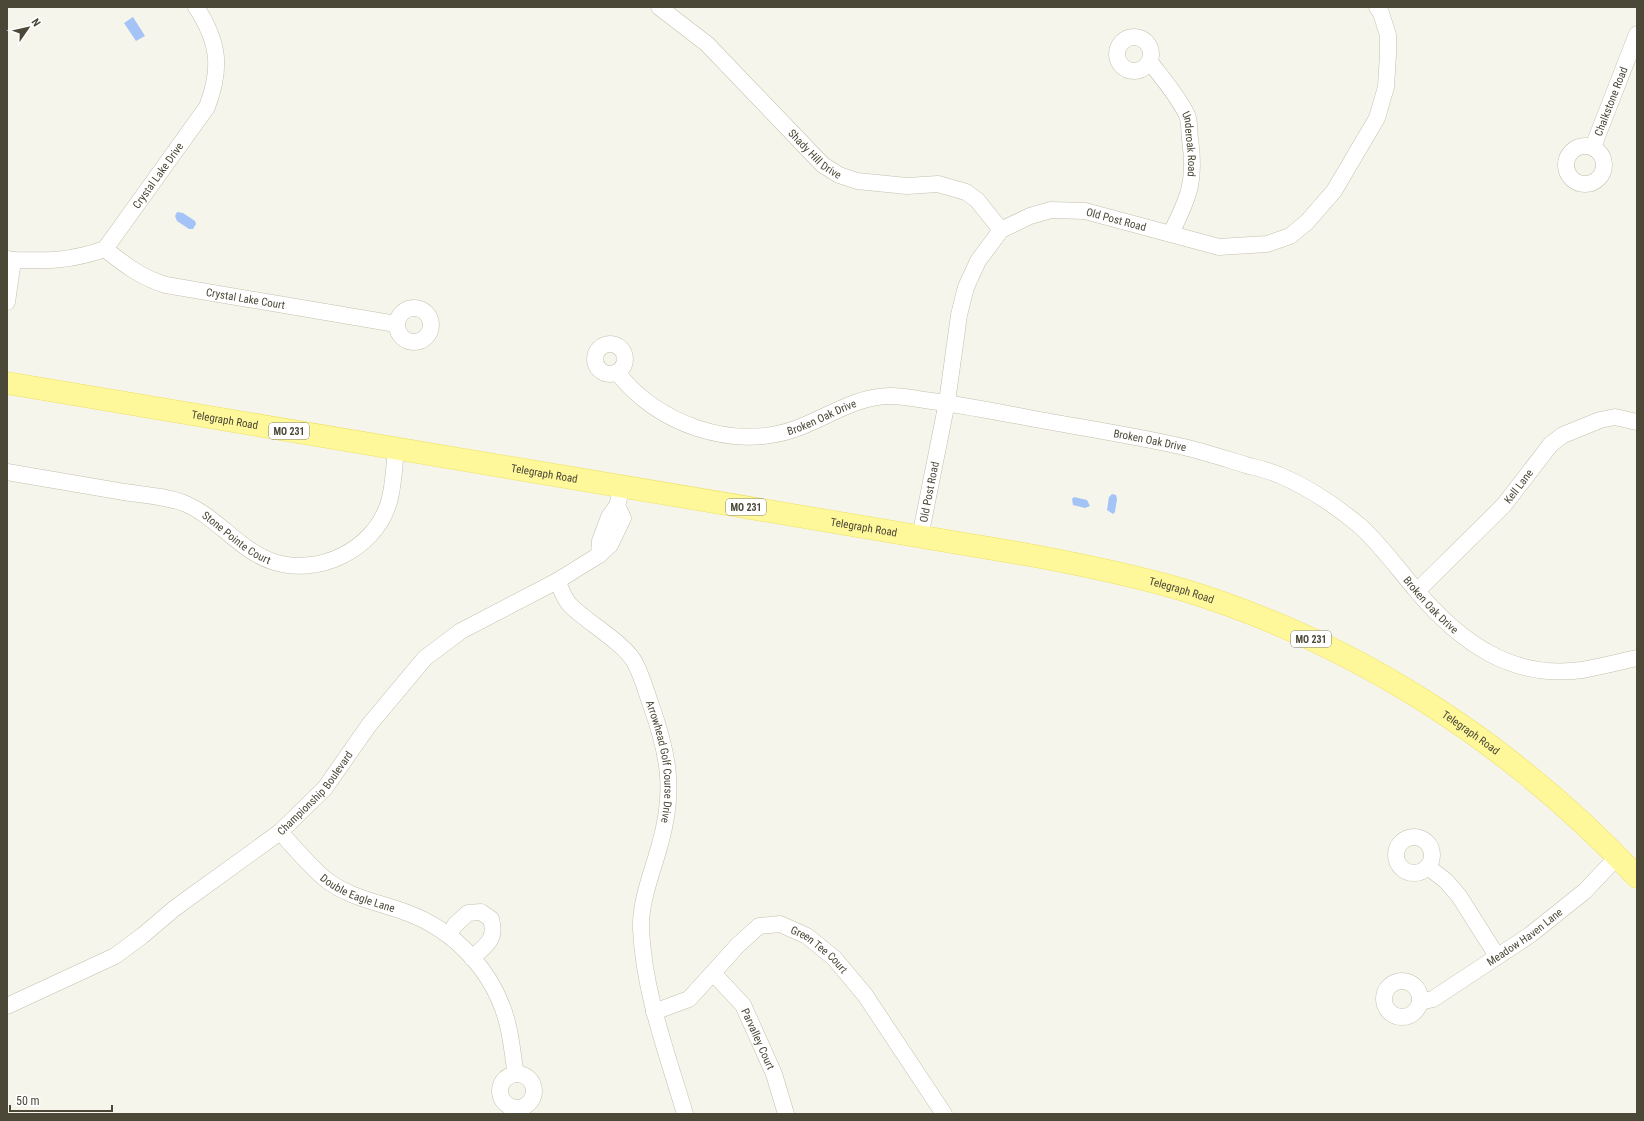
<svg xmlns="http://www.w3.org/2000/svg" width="1644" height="1121" font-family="'Roboto Condensed',sans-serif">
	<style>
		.water { fill: #a4c3f6 }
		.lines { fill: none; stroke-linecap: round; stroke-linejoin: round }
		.street-casing { stroke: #c3c0ac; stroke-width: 17 }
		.primary-casing { stroke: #ede162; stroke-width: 23 }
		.street { stroke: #fff; stroke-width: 16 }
		.primary { stroke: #fff89b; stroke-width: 22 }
		.labels { text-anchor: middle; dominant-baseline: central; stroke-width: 3.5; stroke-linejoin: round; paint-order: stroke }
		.shield { fill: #fff; stroke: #817f74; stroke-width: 1 }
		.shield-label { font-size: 10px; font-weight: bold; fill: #4b4838 }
		.street-label { font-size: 11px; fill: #4b4838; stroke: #fff }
	</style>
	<rect width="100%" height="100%" fill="#f6f5eb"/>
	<path class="water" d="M133 17 145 36 136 41 124 23Z
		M177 212 183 213 195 221 196 224 193 229H189L177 221 175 216Z
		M1112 494 1116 495 1117 499 1115 512 1113 514 1107 510 1109 497Z
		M1074 497 1087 500 1090 506 1085 508 1073 505 1072 499Z"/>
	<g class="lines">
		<g class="street-casing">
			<g id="street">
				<path id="s1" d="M659 7 707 44 823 165 839 175 857 181 907 186 938 184 966 192 977 200 1001 230"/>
				<circle cx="1134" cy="54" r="17"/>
				<path id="s2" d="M1150 62C1163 79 1178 96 1187 115 1190 122 1189 132 1190 139 1196 181 1189 197 1171 233"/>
				<circle cx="1585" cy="165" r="19"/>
				<path id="s3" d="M1593 147 1637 34"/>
				<path id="s4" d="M105 249C125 265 142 278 166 285L396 324"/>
				<path id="s5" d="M7 259 13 260C50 261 70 261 105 249L207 107C222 68 219 42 196 7"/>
				<path d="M7 302 13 260"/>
				<circle cx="414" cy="325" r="17"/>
				<circle cx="610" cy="359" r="15"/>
				<path id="s6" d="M617 372C656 424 733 451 795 429 826 418 856 396 890 396 902 396 913 398 924 400 956 404 987 410 1019 416 1071 426 1124 434 1175 445 1199 450 1223 458 1246 465 1257 468 1268 470 1279 475 1308 487 1336 506 1360 526 1381 545 1398 569 1416 590 1459 641 1511 680 1582 670 1600 667 1619 662 1637 658"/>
				<path id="s7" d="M7 472C46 479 85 485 124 492 144 495 167 496 186 504 218 518 240 551 274 562 319 576 373 550 388 505 394 487 394 467 396 448"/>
				<path id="s8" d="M920 537 947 402 959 315 966 287 978 261 1001 230 1030 216 1051 210 1085 211 1219 247 1267 244 1290 236 1307 222 1334 191 1377 118 1386 87 1388 54V35L1381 13 1377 7"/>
				<path d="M599 555 610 545 623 518 617 506"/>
				<path id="s9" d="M557 581C561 588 564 599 570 605 585 621 626 644 635 663 642 676 646 691 651 705 669 756 675 791 660 844 653 871 640 900 641 929 644 993 667 1053 685 1114"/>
				<path id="s10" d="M1417 591 1504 505 1551 444 1563 435 1600 420 1615 417 1637 422"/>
				<path id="s11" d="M280 832C294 847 308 864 324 878 347 897 377 902 405 912 456 930 496 974 508 1026 512 1042 513 1059 516 1074"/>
				<circle cx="1414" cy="855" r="18"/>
				<path d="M1428 867 1446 881 1459 896 1497 956"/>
				<path d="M449 935 455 925 468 913 481 912 491 919C497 940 486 945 472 958"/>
				<path id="s12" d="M713 973 743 1005 774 1074 786 1114"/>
				<circle cx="1402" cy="999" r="18"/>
				<path id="s13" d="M1420 1002 1433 999 1530 935 1585 891 1618 856"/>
				<path id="s14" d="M7 1006 115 956 142 936 175 908 280 832 325 788 369 725 425 658 461 631 557 581 599 555 600 541 609 517 617 506 622 486"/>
				<path id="s15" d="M654 1012 689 999 738 945 759 926 780 924 807 936 834 958 865 995 944 1114"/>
				<circle cx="517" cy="1091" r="17"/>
			</g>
		</g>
		<g class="primary-casing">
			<g id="primary">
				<path id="s16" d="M7 383 1024 554C1079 564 1133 575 1187 591 1360 645 1513 745 1637 877"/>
			</g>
		</g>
		<use href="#street" class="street"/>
		<use href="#primary" class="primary"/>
	</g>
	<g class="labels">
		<g class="shield">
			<rect x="269" y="423" width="40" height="16" rx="3"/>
			<rect x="726" y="499" width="40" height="16" rx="3"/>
			<rect x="1291" y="631" width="40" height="16" rx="3"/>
		</g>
		<g class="shield-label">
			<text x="289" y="431">MO 231</text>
			<text x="746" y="507">MO 231</text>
			<text x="1311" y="639">MO 231</text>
		</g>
		<g class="street-label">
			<text stroke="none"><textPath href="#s3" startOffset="49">Chalkstone Road</textPath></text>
			<text stroke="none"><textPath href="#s2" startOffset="94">Underoak Road</textPath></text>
			<text stroke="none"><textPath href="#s1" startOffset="215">Shady Hill Drive</textPath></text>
			<text stroke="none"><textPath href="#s5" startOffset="190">Crystal Lake Drive</textPath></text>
			<text stroke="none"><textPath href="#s8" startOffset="442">Old Post Road</textPath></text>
			<text stroke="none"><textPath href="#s4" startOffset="152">Crystal Lake Court</textPath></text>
			<text stroke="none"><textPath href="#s6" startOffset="228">Broken Oak Drive</textPath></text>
			<text stroke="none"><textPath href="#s16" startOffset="221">Telegraph Road</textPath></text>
			<text stroke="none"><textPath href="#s6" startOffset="564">Broken Oak Drive</textPath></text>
			<text stroke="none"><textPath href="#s16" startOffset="545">Telegraph Road</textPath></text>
			<text stroke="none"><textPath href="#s10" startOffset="146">Kell Lane</textPath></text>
			<text stroke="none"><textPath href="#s8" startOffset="46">Old Post Road</textPath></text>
			<text stroke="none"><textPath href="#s16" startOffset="869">Telegraph Road</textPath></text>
			<text stroke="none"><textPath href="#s7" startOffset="243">Stone Pointe Court</textPath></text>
			<text stroke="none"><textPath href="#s16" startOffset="1193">Telegraph Road</textPath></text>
			<text stroke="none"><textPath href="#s6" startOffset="900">Broken Oak Drive</textPath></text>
			<text stroke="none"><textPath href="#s16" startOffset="1517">Telegraph Road</textPath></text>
			<text stroke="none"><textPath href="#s9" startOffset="218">Arrowhead Golf Course Drive</textPath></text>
			<text stroke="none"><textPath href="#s14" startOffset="378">Championship Boulevard</textPath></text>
			<text stroke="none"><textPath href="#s11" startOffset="101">Double Eagle Lane</textPath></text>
			<text stroke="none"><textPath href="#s13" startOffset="124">Meadow Haven Lane</textPath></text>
			<text stroke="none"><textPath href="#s15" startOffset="207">Green Tee Court</textPath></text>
			<text stroke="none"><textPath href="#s12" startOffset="81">Parvalley Court</textPath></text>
		</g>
	</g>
	<rect width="1644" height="1121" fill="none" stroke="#4b4838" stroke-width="16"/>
	<g transform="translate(28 28) rotate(56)" stroke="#ffffff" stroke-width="3" paint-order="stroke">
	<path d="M0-3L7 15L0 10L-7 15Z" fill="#4b4838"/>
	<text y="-6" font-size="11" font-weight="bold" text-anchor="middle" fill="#4b4838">N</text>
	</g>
	<path d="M10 1105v6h102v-6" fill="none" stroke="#4b4838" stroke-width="2"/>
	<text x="16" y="1105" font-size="12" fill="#4b4838" stroke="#ffffff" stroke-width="3" paint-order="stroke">50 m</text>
</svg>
